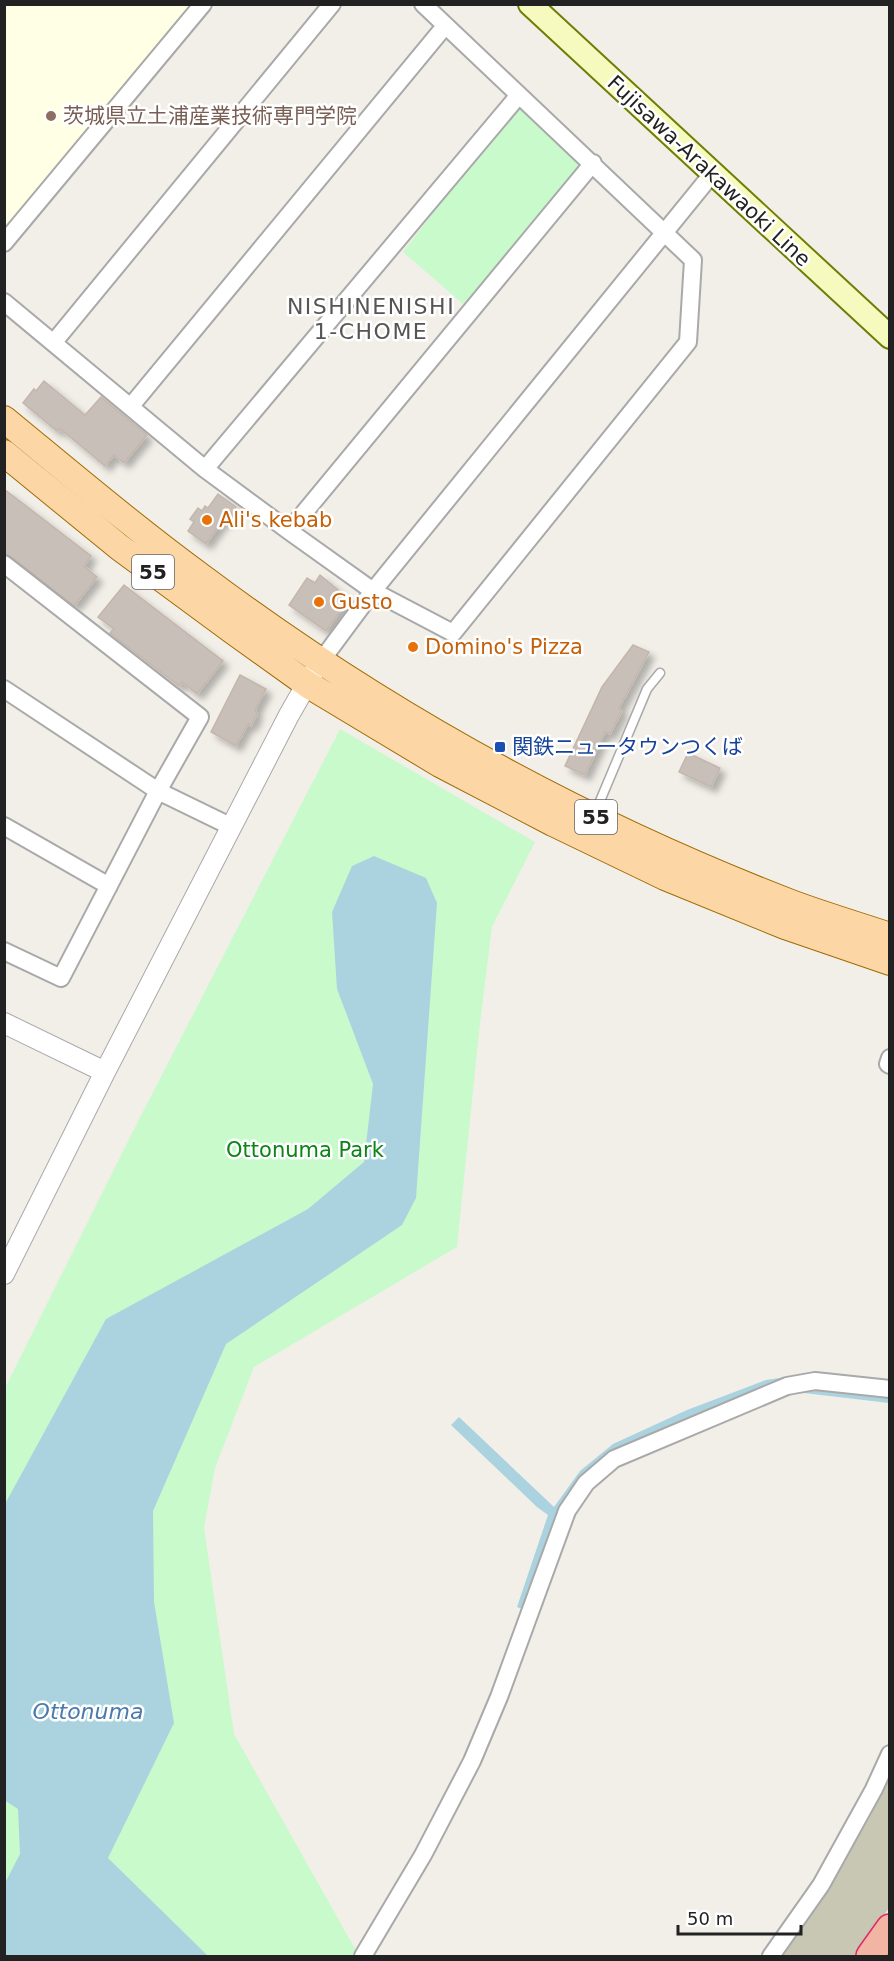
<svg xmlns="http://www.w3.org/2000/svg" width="894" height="1961" font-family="'DejaVu Sans','Noto Sans JP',sans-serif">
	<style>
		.education { fill: #ffffe5 }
		.construction { fill: #c7c7b4 }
		.park { fill: #c8facc }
		.water { fill: #aad3df }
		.building { fill: #c7bfb8; stroke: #c4b6ab; stroke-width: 1.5; filter: url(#shadow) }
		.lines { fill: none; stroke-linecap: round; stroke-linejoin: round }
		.service-casing { stroke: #a9a9a9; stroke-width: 11 }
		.minor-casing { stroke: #a9a9a9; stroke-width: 20 }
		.tertiary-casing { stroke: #a9a9a9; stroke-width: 22 }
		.secondary-casing { stroke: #707d05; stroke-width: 26 }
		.primary-casing { stroke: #a06b00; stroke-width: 28 }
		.trunk-casing { stroke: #dc2a67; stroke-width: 30 }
		.service { stroke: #fff; stroke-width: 8 }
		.minor { stroke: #fff; stroke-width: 16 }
		.tertiary { stroke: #fff; stroke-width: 20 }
		.secondary { stroke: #f7fabf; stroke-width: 22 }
		.primary { stroke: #fcd6a4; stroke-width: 26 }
		.trunk { stroke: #f2b4a3; stroke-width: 27 }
		.education-dot { fill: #8d6e63; stroke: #fff; stroke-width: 2 }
		.food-dot { fill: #e8710a; stroke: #fff; stroke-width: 2 }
		.transit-dot { fill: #1a4fb4; stroke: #fff; stroke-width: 2 }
		.labels { text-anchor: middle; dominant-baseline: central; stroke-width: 5; stroke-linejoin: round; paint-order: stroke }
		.shield { fill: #fff; stroke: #646464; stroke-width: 1.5 }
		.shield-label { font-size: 20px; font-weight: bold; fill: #222 }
		.education-label { font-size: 21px; fill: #785e54; stroke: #fff; text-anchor: start }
		.street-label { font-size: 21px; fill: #222; stroke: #fff }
		.food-label { font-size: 21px; fill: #c56008; stroke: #fff; text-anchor: start }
		.transit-label { font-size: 21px; fill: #164399; stroke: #fff; text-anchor: start }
		.park-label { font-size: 21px; fill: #0c8416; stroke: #fff }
		.neighbourhood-label { font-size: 22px; letter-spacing: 1.5px; fill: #555; stroke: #fff }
		.water-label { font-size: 22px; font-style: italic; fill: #4a7aab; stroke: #fff }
	</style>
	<defs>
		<filter id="shadow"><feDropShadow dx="5.5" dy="5.5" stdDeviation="3" flood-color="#0004"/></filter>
	</defs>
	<rect width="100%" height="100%" fill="#f2efe9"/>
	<path class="education" d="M5 4 190 5 5 227 4 5Z"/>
	<path class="construction" d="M889 1777V1908L855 1956H783L829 1888 871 1815Z"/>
	<path class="park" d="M519 101 589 167 463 304 403 252Z
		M340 729 535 842 492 927 479 1032 457 1247 254 1367 215 1468 204 1528 234 1734 358 1954 356 1956H5L4 1390 131 1135Z"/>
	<path class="water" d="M374 856 426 878 437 903 416 1198 402 1225 226 1344 153 1511 154 1602 174 1723 108 1858 208 1956H5V1883L20 1854 18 1809 4 1800 5 1504 106 1319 308 1209 364 1162 373 1084 337 989 332 912 352 866Z
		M812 1373 690 1419 588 1478 527 1611 517 1607 548 1515 537 1507 451 1425 459 1417 554 1507 580 1471 613 1444 687 1410 766 1380 813 1373 814 1386 889 1392V1403L804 1393Z"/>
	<path class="building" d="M44 381 85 415 101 397 147 435 124 463 114 455 105 466 63 431 59 429 57 431 23 403 34 389 36 391Z
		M4 489 91 556 84 566 97 577 74 606 10 556 4 554Z
		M218 494 236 507 226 521 224 519 206 544 188 531 194 522 190 519 198 508 202 511 205 506 208 508Z
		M320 575 349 599 326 631 289 605 307 578 315 583Z
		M124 585 223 661 197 694 182 682 179 686 110 633 114 629 98 617Z
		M633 645 649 652 619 708 622 711 610 734 605 732 585 775 565 766 602 687Z
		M240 675 266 689 255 710 257 714 251 726 248 724 236 746 211 732Z
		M688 753 720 768 711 787 679 772Z"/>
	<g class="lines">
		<g class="service-casing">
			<path id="service" d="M595 813 647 689 660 673"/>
		</g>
		<g class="minor-casing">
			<path id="minor" d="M4 243 203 4
				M4 302 205 469 289 531 373 591 453 633 688 342 693 260 423 4
				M54 342 332 4
				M131 406 445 26
				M205 469 519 95
				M289 531 593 163
				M4 564 200 717 158 791 61 978 4 951
				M321 661 373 591 712 174
				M4 689 158 791 232 827
				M4 826 109 886
				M890 1058 888 1064 890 1065
				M363 1956 423 1855 472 1761 499 1697 567 1511 586 1483 614 1459 787 1386 815 1381 890 1389
				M771 1956 821 1885 874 1789 890 1754"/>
		</g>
		<g class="tertiary-casing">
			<path id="tertiary" d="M4 1023 105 1072
				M4 1274 105 1072 289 715 313 673"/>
		</g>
		<g class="secondary-casing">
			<path id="secondary" d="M530 4 890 337"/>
		</g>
		<g class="primary-casing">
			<path id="primary" d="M4 419C71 474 137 530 207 581 385 714 584 823 791 903 823 915 857 925 890 936
				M4 453 119 547 233 631 307 684 440 764 553 823 665 877 785 926 890 962"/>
		</g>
		<g class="trunk-casing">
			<path id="trunk" d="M870 1956 890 1928"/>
		</g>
		<use href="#service" class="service"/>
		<use href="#minor" class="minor"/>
		<use href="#tertiary" class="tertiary"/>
		<use href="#secondary" class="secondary"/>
		<use href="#primary" class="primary"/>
		<use href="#trunk" class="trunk"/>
	</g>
	<circle class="education-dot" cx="51" cy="116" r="6"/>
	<g class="food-dot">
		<circle cx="207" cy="520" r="6"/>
		<circle cx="319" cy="602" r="6"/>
		<circle cx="413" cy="647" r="6"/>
	</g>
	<rect class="transit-dot" x="494" y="741" width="12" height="12" rx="3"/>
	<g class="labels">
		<g class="shield">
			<rect x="132" y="555" width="42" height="34" rx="4.5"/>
			<rect x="575" y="800" width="42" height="34" rx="4.5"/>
		</g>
		<g class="shield-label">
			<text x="153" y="572">55</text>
			<text x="596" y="817">55</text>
		</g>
		<g class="education-label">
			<text x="63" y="116">茨城県立土浦産業技術専門学院</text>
		</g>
		<g class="street-label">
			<text transform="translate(709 171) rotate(43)">Fujisawa-Arakawaoki Line</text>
		</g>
		<g class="food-label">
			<text x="219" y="520">Ali's kebab</text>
			<text x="331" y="602">Gusto</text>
			<text x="425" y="647">Domino's Pizza</text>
		</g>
		<g class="transit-label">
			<text x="512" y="747">関鉄ニュータウンつくば</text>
		</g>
		<g class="park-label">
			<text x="305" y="1150">Ottonuma Park</text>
		</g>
		<g class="neighbourhood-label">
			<text x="371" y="306">NISHINENISHI<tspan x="371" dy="25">1-CHOME</tspan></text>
		</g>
		<g class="water-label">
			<text x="88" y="1711">Ottonuma</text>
		</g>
	</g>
	<rect width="894" height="1961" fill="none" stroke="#222222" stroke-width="12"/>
	<path d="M678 1925v9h123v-9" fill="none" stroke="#222222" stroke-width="3"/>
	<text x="687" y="1925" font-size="18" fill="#222222" stroke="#ffffff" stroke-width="4.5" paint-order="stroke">50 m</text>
</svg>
